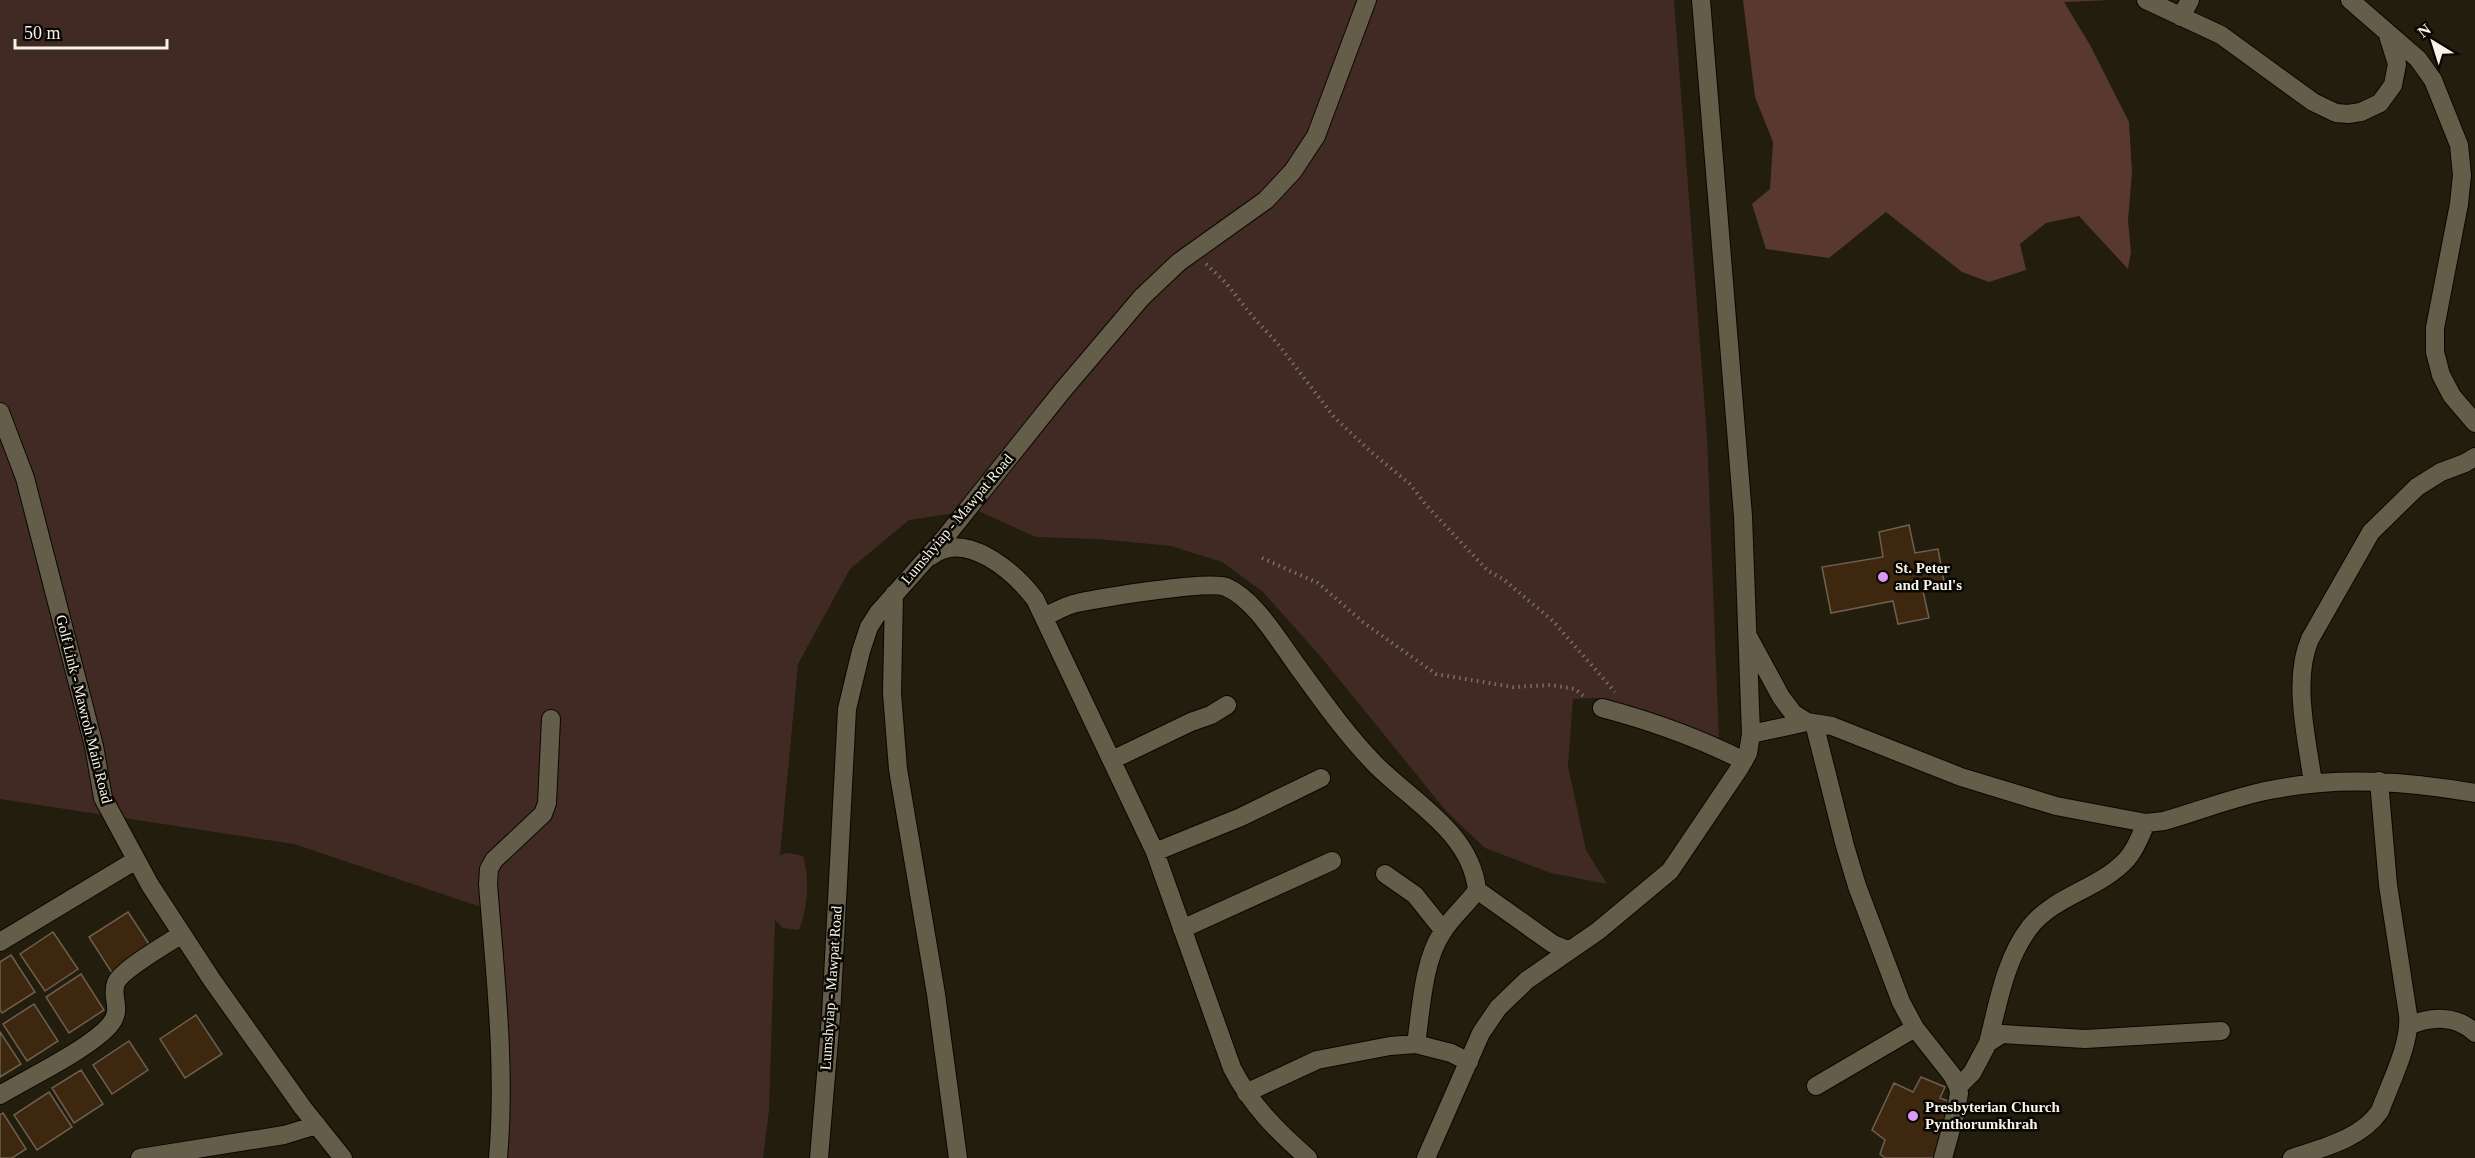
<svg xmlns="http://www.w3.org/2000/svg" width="2475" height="1158" font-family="'Times New Roman',serif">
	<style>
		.green { fill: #402a23 }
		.forest { fill: #59392f }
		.building { fill: #3d270f; stroke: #6e5f50; stroke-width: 1.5 }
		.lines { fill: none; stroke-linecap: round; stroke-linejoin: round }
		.minor-casing { stroke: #0b0700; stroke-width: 20 }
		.path { stroke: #767163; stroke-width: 4; stroke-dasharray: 1.5 4.5; stroke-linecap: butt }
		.minor { stroke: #635d4a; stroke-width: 18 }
		.poi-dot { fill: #de98f3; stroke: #090703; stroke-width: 2 }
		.labels { text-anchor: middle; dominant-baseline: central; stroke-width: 5; stroke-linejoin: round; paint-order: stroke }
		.street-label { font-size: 15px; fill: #f7f3e8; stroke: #090703 }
		.poi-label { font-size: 15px; font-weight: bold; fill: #f7f3e8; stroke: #090703; text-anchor: start }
	</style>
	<rect width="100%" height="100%" fill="#221d0c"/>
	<path class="green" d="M0 0H1674L1707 437 1719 739 1599 698 1573 699 1568 766 1586 850 1607 884 1551 873 1485 848 1446 811 1321 657 1263 592 1222 562 1171 546 1098 539 1036 537 976 510 909 520 850 569 798 664 780 855 789 853 803 856C810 881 808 906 799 930L783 928 775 920 769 1110 763 1158H505L496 912 294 844 0 799Z"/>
	<path class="forest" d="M1743 0H2110L2064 2 2090 45 2129 122 2132 172 2128 221 2131 252 2128 269 2079 216 2046 223 2020 244 2026 270 1989 282 1962 272 1886 212 1829 258 1766 249 1752 204 1770 189 1773 142 1755 97Z"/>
	<path class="building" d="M1909 525 1915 553 1938 549 1945 587 1923 591 1929 618 1898 624 1893 601 1831 613 1822 567 1883 557 1879 532Z
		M128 912 153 950 114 976 89 937Z
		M53 932 78 969 45 991 20 954Z
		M11 955 35 992 2 1013 0 1010V962Z
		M81 974 104 1010 69 1033 46 997Z
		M34 1004 58 1041 27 1061 3 1024Z
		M196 1015 222 1054 185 1078 160 1039Z
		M0 1032 21 1064 0 1077Z
		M129 1041 148 1070 112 1094 93 1065Z
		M81 1070 103 1104 74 1123 52 1088Z
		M1921 1077 1945 1087 1940 1098 1951 1102 1936 1158H1885L1880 1154 1885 1140 1872 1130 1894 1083 1913 1092Z
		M49 1092 72 1127 37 1150 14 1115Z
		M3 1113 26 1149 12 1158H0V1115Z"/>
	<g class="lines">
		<g class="minor-casing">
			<path id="minor" d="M2146 0 2221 35 2313 102 2336 113 2348 114 2361 112 2380 103 2393 85 2397 64 2387 32
				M2350 0 2418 59 2433 80 2459 145 2462 175 2459 204 2435 328V352L2441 375 2452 396 2475 423
				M2181 17 2190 0
				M0 412 25 478 94 746 103 798 150 885 212 980 303 1108 343 1158
				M931 556C966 529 1014 572 1035 599L1155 852 1232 1068C1251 1105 1277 1131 1308 1158
				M894 594 892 693 898 769 936 994 958 1158
				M1044 617C1055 612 1066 605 1077 603 1101 598 1208 580 1226 587 1255 599 1280 643 1298 667 1322 700 1346 734 1374 763 1412 802 1471 832 1477 890 1467 905 1451 917 1442 933 1423 961 1421 1011 1416 1044
				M1749 638 1781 697 1793 713 1807 722 1832 726 1961 777 2056 806 2146 823 2164 821C2199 811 2234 797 2270 790 2339 776 2406 781 2475 793
				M1602 708C1651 721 1699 738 1744 761
				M1814 723 1845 846 1857 886 1901 1002 1915 1028 1952 1075 1958 1087 1959 1093 1956 1111 1943 1158
				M1751 734 1807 722
				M1112 760 1191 722 1211 715 1227 705
				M2313 783C2307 739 2292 680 2310 639L2371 532 2417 487 2441 472 2465 463 2475 457
				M1155 852 1241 817 1321 778
				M1385 874 1415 895 1443 930
				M1477 890 1553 944 1568 950
				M1182 929 1332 861
				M0 942 136 860
				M2409 1026C2431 1016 2457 1015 2475 1033
				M1988 1043C1998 1004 2005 959 2030 927 2055 895 2100 889 2127 859 2136 849 2141 835 2146 823
				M1816 1086 1915 1028
				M1958 1087 1972 1073 1988 1043 2002 1034 2085 1039 2221 1031
				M1246 1093 1317 1060 1390 1046 1416 1044 1451 1053 1469 1062
				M0 1095C30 1077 87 1050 109 1026 124 1009 110 998 116 983 121 970 168 943 182 934
				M140 1158 284 1135 317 1125
				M498 1158C506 1067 495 974 488 884L489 869 494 860 543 814 547 803 551 719
				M819 1158 831 1016 847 709 861 651 869 627 878 613 943 540 1063 390 1142 297 1179 262 1266 200 1293 171 1316 136 1367 0
				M1426 1158 1481 1033 1498 1008 1527 980 1598 931 1670 871 1739 769 1748 753 1751 734 1743 516 1701 0
				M2292 1158C2322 1148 2361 1139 2380 1111 2390 1083 2411 1044 2408 1015L2388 885 2379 781"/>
		</g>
		<path class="path" d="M1206 264 1225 282 1253 317 1278 344 1334 417 1371 452 1410 484 1426 505 1488 571 1503 579 1553 621 1615 692
			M1262 558 1318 583 1364 623 1436 674 1513 687 1551 685 1575 689 1586 698"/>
		<use href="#minor" class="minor"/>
	</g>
	<g class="poi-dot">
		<circle cx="1883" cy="577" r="6"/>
		<circle cx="1913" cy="1116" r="6"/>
	</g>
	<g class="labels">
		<g class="street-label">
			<text transform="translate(957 519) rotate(-50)">Lumshyiap - Mawpat Road</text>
			<text transform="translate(84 709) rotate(76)">Golf Link - Mawroh Main Road</text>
			<text transform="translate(831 988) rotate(-86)">Lumshyiap - Mawpat Road</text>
		</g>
		<g class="poi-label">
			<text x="1895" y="568">St. Peter<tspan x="1895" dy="17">and Paul's</tspan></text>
			<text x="1925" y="1107">Presbyterian Church<tspan x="1925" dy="17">Pynthorumkhrah</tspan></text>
		</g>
	</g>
	<g transform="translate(2433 42) rotate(322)" stroke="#090703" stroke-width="4.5" paint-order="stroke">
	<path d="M0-4.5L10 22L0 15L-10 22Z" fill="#f7f3e8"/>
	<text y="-9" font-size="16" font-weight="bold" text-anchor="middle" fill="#f7f3e8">N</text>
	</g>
	<path d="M15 39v9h152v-9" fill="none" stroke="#f7f3e8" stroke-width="3"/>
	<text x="24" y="39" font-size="18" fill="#f7f3e8" stroke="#090703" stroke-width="4.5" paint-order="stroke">50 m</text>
</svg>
